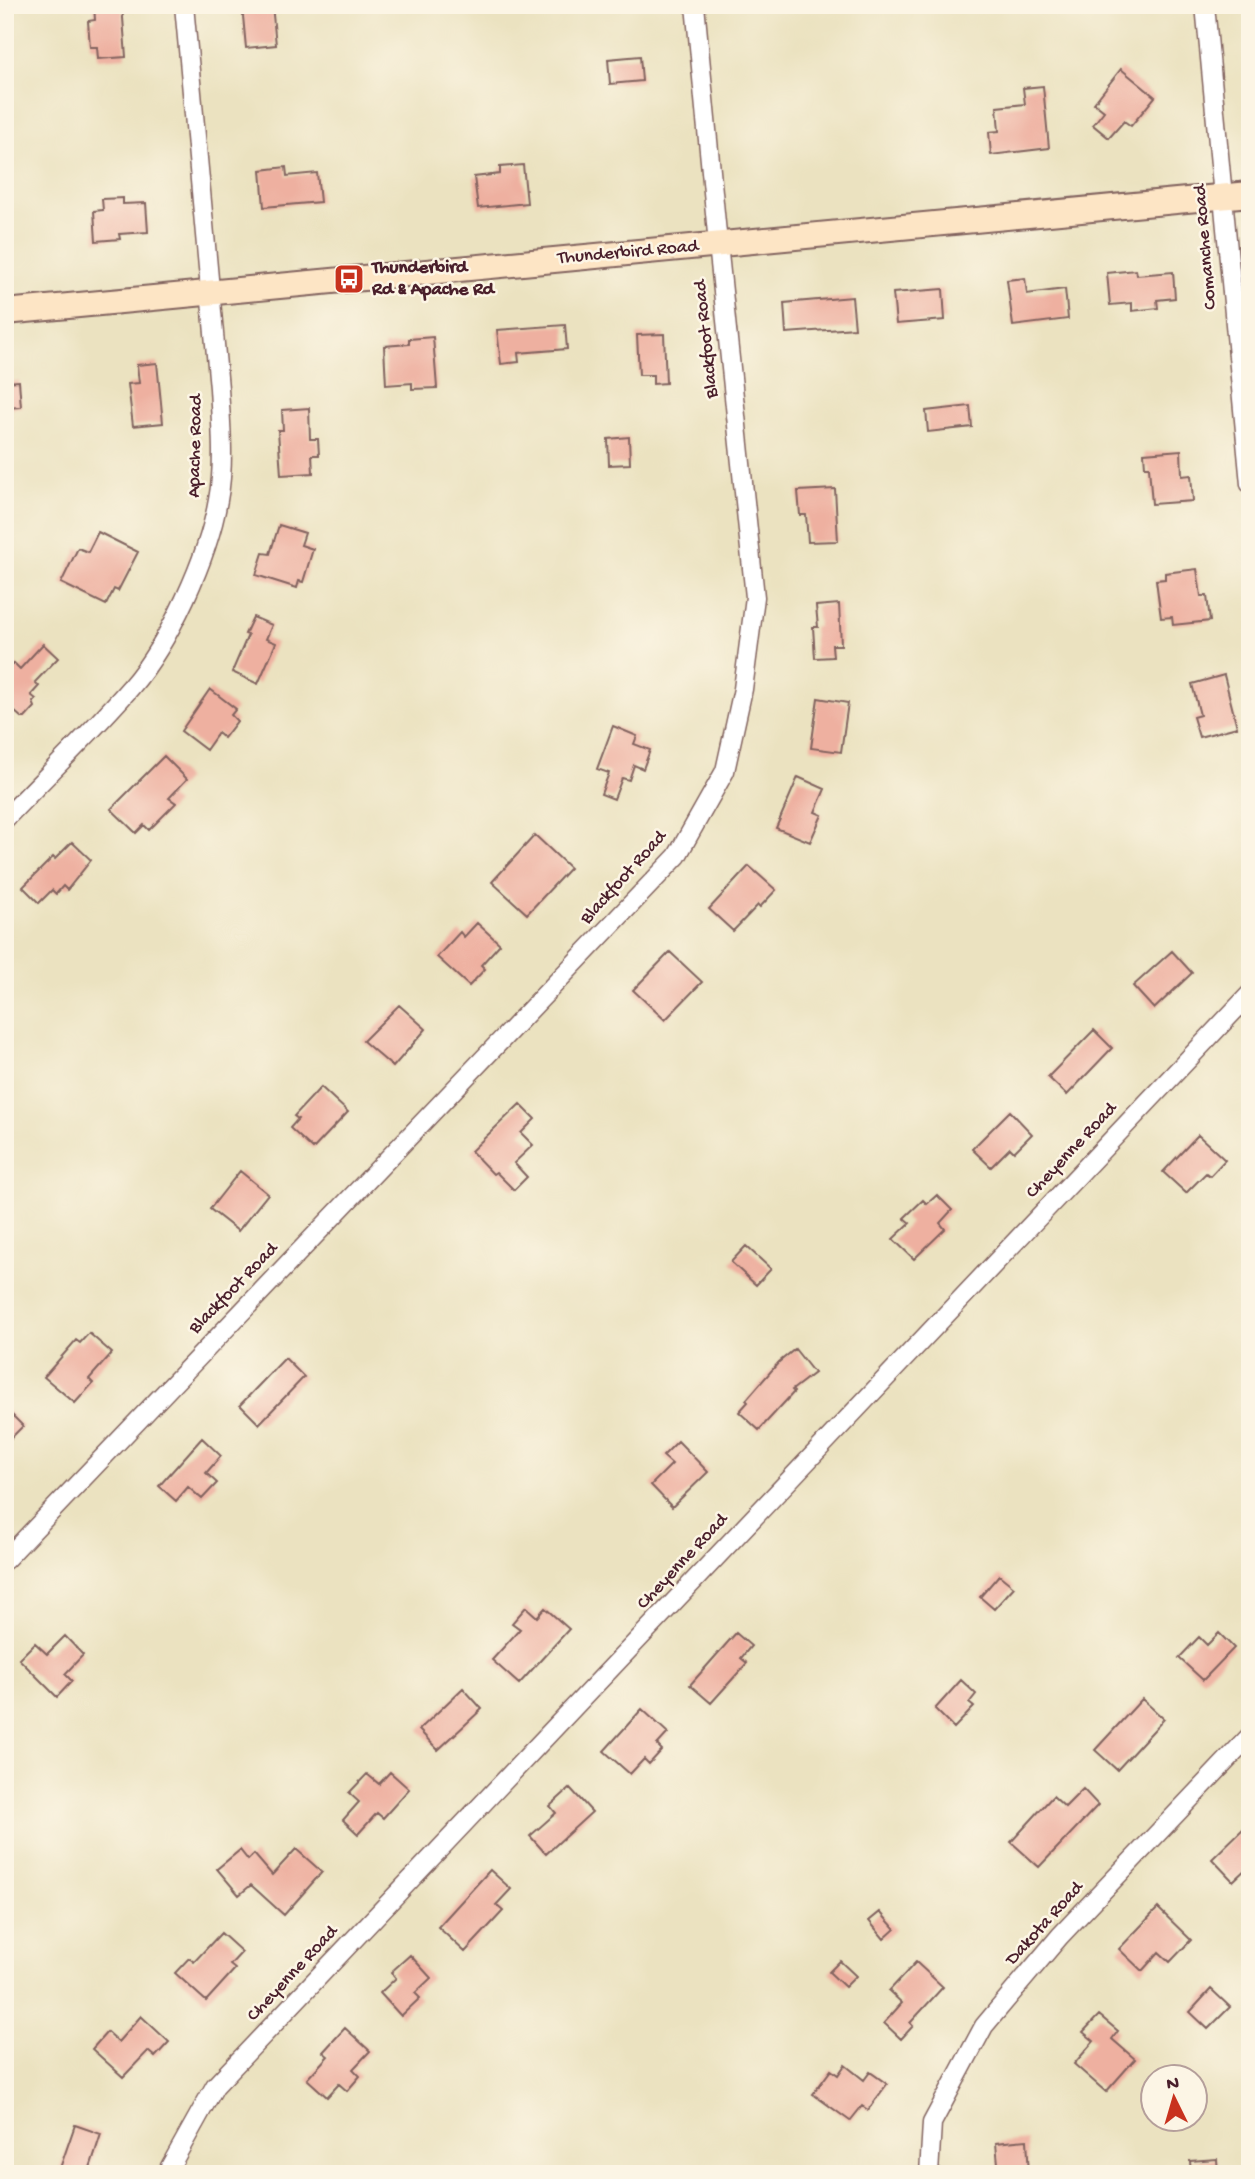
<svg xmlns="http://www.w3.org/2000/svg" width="1255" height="2179" font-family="'Gochi Hand',sans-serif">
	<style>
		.building { fill: #eeb0a0 }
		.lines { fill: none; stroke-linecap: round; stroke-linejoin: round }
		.minor-casing { stroke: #82635f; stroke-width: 21 }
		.secondary-casing { stroke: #82635f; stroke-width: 28 }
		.minor { stroke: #fff; stroke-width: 18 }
		.secondary { stroke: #fde5c5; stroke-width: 24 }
		.labels { text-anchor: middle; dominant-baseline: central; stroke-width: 5; stroke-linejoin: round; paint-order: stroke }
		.street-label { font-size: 19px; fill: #4a1f2b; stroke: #fcf5e5 }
		.poi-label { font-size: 19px; font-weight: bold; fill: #4a1f2b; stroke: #fcf5e5; text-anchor: start }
	</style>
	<rect width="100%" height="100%" fill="#fcf5e5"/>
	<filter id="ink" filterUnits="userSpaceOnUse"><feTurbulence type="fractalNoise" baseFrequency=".0143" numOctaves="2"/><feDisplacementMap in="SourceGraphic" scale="14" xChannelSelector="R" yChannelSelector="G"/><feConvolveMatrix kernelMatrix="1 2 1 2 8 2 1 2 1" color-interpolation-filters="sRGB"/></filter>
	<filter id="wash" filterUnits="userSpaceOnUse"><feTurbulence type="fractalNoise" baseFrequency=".00686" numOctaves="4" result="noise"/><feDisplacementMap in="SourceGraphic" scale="28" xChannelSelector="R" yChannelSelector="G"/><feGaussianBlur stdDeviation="1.57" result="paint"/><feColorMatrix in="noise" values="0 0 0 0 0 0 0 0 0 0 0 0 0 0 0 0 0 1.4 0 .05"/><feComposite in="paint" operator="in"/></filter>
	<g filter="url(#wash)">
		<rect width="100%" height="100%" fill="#ebe2c0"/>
		<g id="blocks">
			<path class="building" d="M94 5H122L126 57 98 59 97 47H90L88 21 95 20Z
				M242 5H272L276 45 246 48Z
				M640 56 642 81 610 84 608 59Z
				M1121 69 1155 97 1131 126 1124 121 1109 138 1093 125 1104 111 1094 103Z
				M1043 86 1049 148 991 155 989 132 999 131 997 107 1025 104 1023 88Z
				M523 165 527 203 478 208 474 177 500 174V167Z
				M286 167 287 176 317 173 320 202 264 207 261 170Z
				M123 198V204L146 203 148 232 119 234 120 239 96 241 94 211 103 210 102 199Z
				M1136 270 1137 275 1173 272 1175 298 1157 300 1158 308 1132 311V303L1110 305 1107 273Z
				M1025 278 1027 294 1065 289 1068 319 1013 326 1007 280Z
				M943 289 945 320 896 324 893 293Z
				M852 297 855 328 786 333 784 303Z
				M565 325 567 349 518 353 519 362 501 364 497 330Z
				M664 334 666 383 653 384V375H639L637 335Z
				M433 337 437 388 412 389V383L386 385 384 346 409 344V339Z
				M157 363 163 423 133 426 128 384 139 383 137 365Z
				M19 381 21 407 5 408V382Z
				M970 406 972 427 928 432 926 411Z
				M309 408 310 439H318L319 455H312L313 473 281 475 278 430H283L282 410Z
				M629 437 630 464 609 465 608 439Z
				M1181 450 1182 476 1191 475 1193 501 1152 504 1149 467H1145L1144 453Z
				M835 489 838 541 808 542 806 515H800L798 491Z
				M279 525 305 533 301 545 313 549 303 582 299 581 297 588 256 575 263 553 270 554Z
				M98 532 138 552 118 591 114 589 106 605 61 583 78 548 88 552Z
				M1197 569 1201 596H1207L1210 621 1173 625 1172 617 1161 618 1156 580 1165 579V573Z
				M839 604 841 645H832L833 657 815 658 813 627H818L816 606Z
				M253 617 272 625 266 639 276 643 258 684 232 672 248 635 245 634Z
				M43 644 58 658 35 682 39 686 31 695 36 699 33 702 35 707 25 718H22L5 703V672L14 663 20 669Z
				M1224 675 1237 727 1199 737 1193 717 1200 715 1192 684Z
				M210 689 236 709 231 715 237 721 224 738 218 733 206 750 181 731Z
				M818 698 848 703 841 752 811 748Z
				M613 726 637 736 634 744 650 750 643 769 634 765 629 780 622 778 614 799 601 794 609 773 597 769Z
				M164 756 187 779 169 798 176 803 149 830 144 825 136 833 111 809Z
				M798 777 825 789 815 812 822 815 810 842 776 828Z
				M535 835 570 868 527 914 492 882Z
				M72 842 91 860 67 890 63 886 56 894 52 890 39 903 23 887 53 857 55 859Z
				M749 866 776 890 760 907 758 905 733 931 709 909Z
				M477 923 500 944 481 965 485 969 469 986 437 957 460 932 464 937Z
				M1172 951 1192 973 1154 1009 1133 986Z
				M670 952 702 982 665 1020 633 990Z
				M399 1005 426 1029 393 1067 363 1041Z
				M1094 1030 1112 1048 1067 1095 1048 1077Z
				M321 1087 348 1112 313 1149 290 1128 298 1119 294 1116Z
				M520 1104 535 1119 521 1133 533 1145 514 1163 527 1177 514 1190 496 1172 493 1174 471 1151Z
				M1010 1111 1032 1134 1014 1152 1010 1148 991 1167 972 1149Z
				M1198 1135 1225 1160 1210 1176 1206 1173 1186 1193 1163 1172Z
				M240 1171 268 1194 238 1231 210 1209Z
				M937 1195 952 1210 940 1223 945 1229 914 1259 893 1239 910 1223 904 1218 923 1200 927 1204Z
				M746 1246 771 1269 756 1285 731 1262Z
				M89 1333 112 1353 89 1379 93 1383 75 1403 44 1377 76 1340 80 1343Z
				M795 1349 814 1373 792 1390 794 1392 759 1430 739 1412 748 1402 746 1400 779 1362Z
				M285 1358 304 1377 259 1424 240 1405Z
				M5 1408 23 1426 5 1444Z
				M202 1438 221 1456 206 1473 217 1483 202 1499 188 1487 176 1501 159 1486Z
				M678 1441 708 1472 672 1507 651 1485 672 1464 663 1456Z
				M999 1575 1014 1587 994 1609 980 1597Z
				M526 1607 537 1617 545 1608 569 1629 519 1684 492 1660 520 1629 512 1623Z
				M736 1633 751 1646 741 1658 747 1663 711 1703 690 1685Z
				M1219 1633 1234 1648 1203 1680 1179 1658 1199 1637 1207 1645Z
				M65 1636 83 1655 65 1674 72 1681 57 1697 19 1659 35 1643 47 1654Z
				M961 1680 976 1694 969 1703 974 1707 954 1728 935 1709Z
				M463 1688 482 1709 438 1750 419 1730Z
				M1142 1699 1164 1719 1117 1770 1095 1750Z
				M642 1709 668 1733 657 1745 662 1750 649 1764 644 1759 630 1774 604 1751Z
				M390 1772 409 1789 383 1818 377 1813 358 1834 343 1820 359 1802 349 1793 367 1774 379 1784Z
				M570 1788 592 1812 546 1854 530 1836 556 1813 550 1806Z
				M1083 1789 1098 1805 1039 1867 1011 1842 1053 1796 1065 1807Z
				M1250 1822V1865L1233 1881 1212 1859Z
				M296 1849 322 1872 284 1915 251 1885 239 1895 217 1869 240 1850 248 1860 254 1854 272 1875Z
				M490 1870 511 1889 496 1905 503 1911 465 1952 438 1927Z
				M1158 1908 1191 1940 1170 1962 1159 1952 1142 1971 1119 1949Z
				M880 1912 895 1929 884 1939 869 1921Z
				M221 1933 242 1952 230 1965 235 1969 206 2001 175 1973 189 1958 194 1962Z
				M410 1955 431 1978 415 1993 420 1998 401 2016 380 1993 396 1978 391 1972Z
				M840 1961 856 1976 845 1987 829 1972Z
				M916 1962 943 1987 910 2023 913 2026 901 2039 884 2023 902 2003 889 1991Z
				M1211 1989 1230 2007 1208 2029 1190 2012Z
				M1099 2015 1118 2031 1112 2039 1135 2059 1106 2092 1074 2064 1094 2041 1083 2032Z
				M141 2016 169 2042 155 2057 148 2051 123 2077 92 2049 107 2032 118 2042Z
				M345 2028 370 2051 353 2069 360 2076 347 2091 339 2084 327 2097 307 2079 328 2056 323 2052Z
				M845 2065 864 2080 870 2072 887 2084 868 2110 862 2106 850 2121 813 2094 831 2070 838 2075Z
				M75 2125 101 2134 88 2174H58Z
				M1027 2140 1029 2174H999L996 2143Z
				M1217 2159 1218 2174H1191L1190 2161Z"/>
		</g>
	</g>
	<g filter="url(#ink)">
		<use href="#blocks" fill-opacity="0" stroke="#82635f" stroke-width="2"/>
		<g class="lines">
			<g class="minor-casing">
				<path id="minor" d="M1205 5 1250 484
					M5 819C47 775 91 733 131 687 169 643 208 558 218 500 225 464 221 424 219 388L184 5
					M5 1560 677 856 725 771 743 689 755 597 718 244 695 5
					M166 2174 215 2086 1250 994
					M929 2174 932 2123 984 2026 1060 1936 1250 1736"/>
			</g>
			<g class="secondary-casing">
				<path id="secondary" d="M5 312 1250 194"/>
			</g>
			<use href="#minor" class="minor"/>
			<use href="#secondary" class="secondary"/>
		</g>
	</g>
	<defs>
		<g id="bus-square" transform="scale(1.575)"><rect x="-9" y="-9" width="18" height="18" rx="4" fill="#c8321e" stroke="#fcf5e5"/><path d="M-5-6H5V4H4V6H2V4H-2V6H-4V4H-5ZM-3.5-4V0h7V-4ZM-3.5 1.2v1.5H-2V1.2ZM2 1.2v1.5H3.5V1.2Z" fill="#fff"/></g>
	</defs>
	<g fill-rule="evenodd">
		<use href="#bus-square" x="349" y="279"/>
	</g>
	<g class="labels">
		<g class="street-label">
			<text transform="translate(1206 247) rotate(-95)">Comanche Road</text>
			<text transform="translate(628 253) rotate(-5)">Thunderbird Road</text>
			<text transform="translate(707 339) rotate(-96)">Blackfoot Road</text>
			<text transform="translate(196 446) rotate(-89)">Apache Road</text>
			<text transform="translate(624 878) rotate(-48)">Blackfoot Road</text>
			<text transform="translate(1072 1151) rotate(-47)">Cheyenne Road</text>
			<text transform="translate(234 1289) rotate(-46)">Blackfoot Road</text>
			<text transform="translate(683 1562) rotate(-47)">Cheyenne Road</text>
			<text transform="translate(1045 1924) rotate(-48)">Dakota Road</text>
			<text transform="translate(293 1974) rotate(-47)">Cheyenne Road</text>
		</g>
		<g class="poi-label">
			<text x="372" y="268">Thunderbird<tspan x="372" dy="22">Rd &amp; Apache Rd</tspan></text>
		</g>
	</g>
	<rect width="1255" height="2179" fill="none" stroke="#fcf5e5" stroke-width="28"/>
	<g transform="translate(1174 2098) rotate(355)"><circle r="33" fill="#fcf5e5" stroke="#b59f9b" stroke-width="2"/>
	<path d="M0-5L12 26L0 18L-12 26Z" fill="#c8321e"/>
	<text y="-10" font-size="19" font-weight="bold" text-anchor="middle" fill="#4a1f2b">N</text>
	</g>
</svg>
